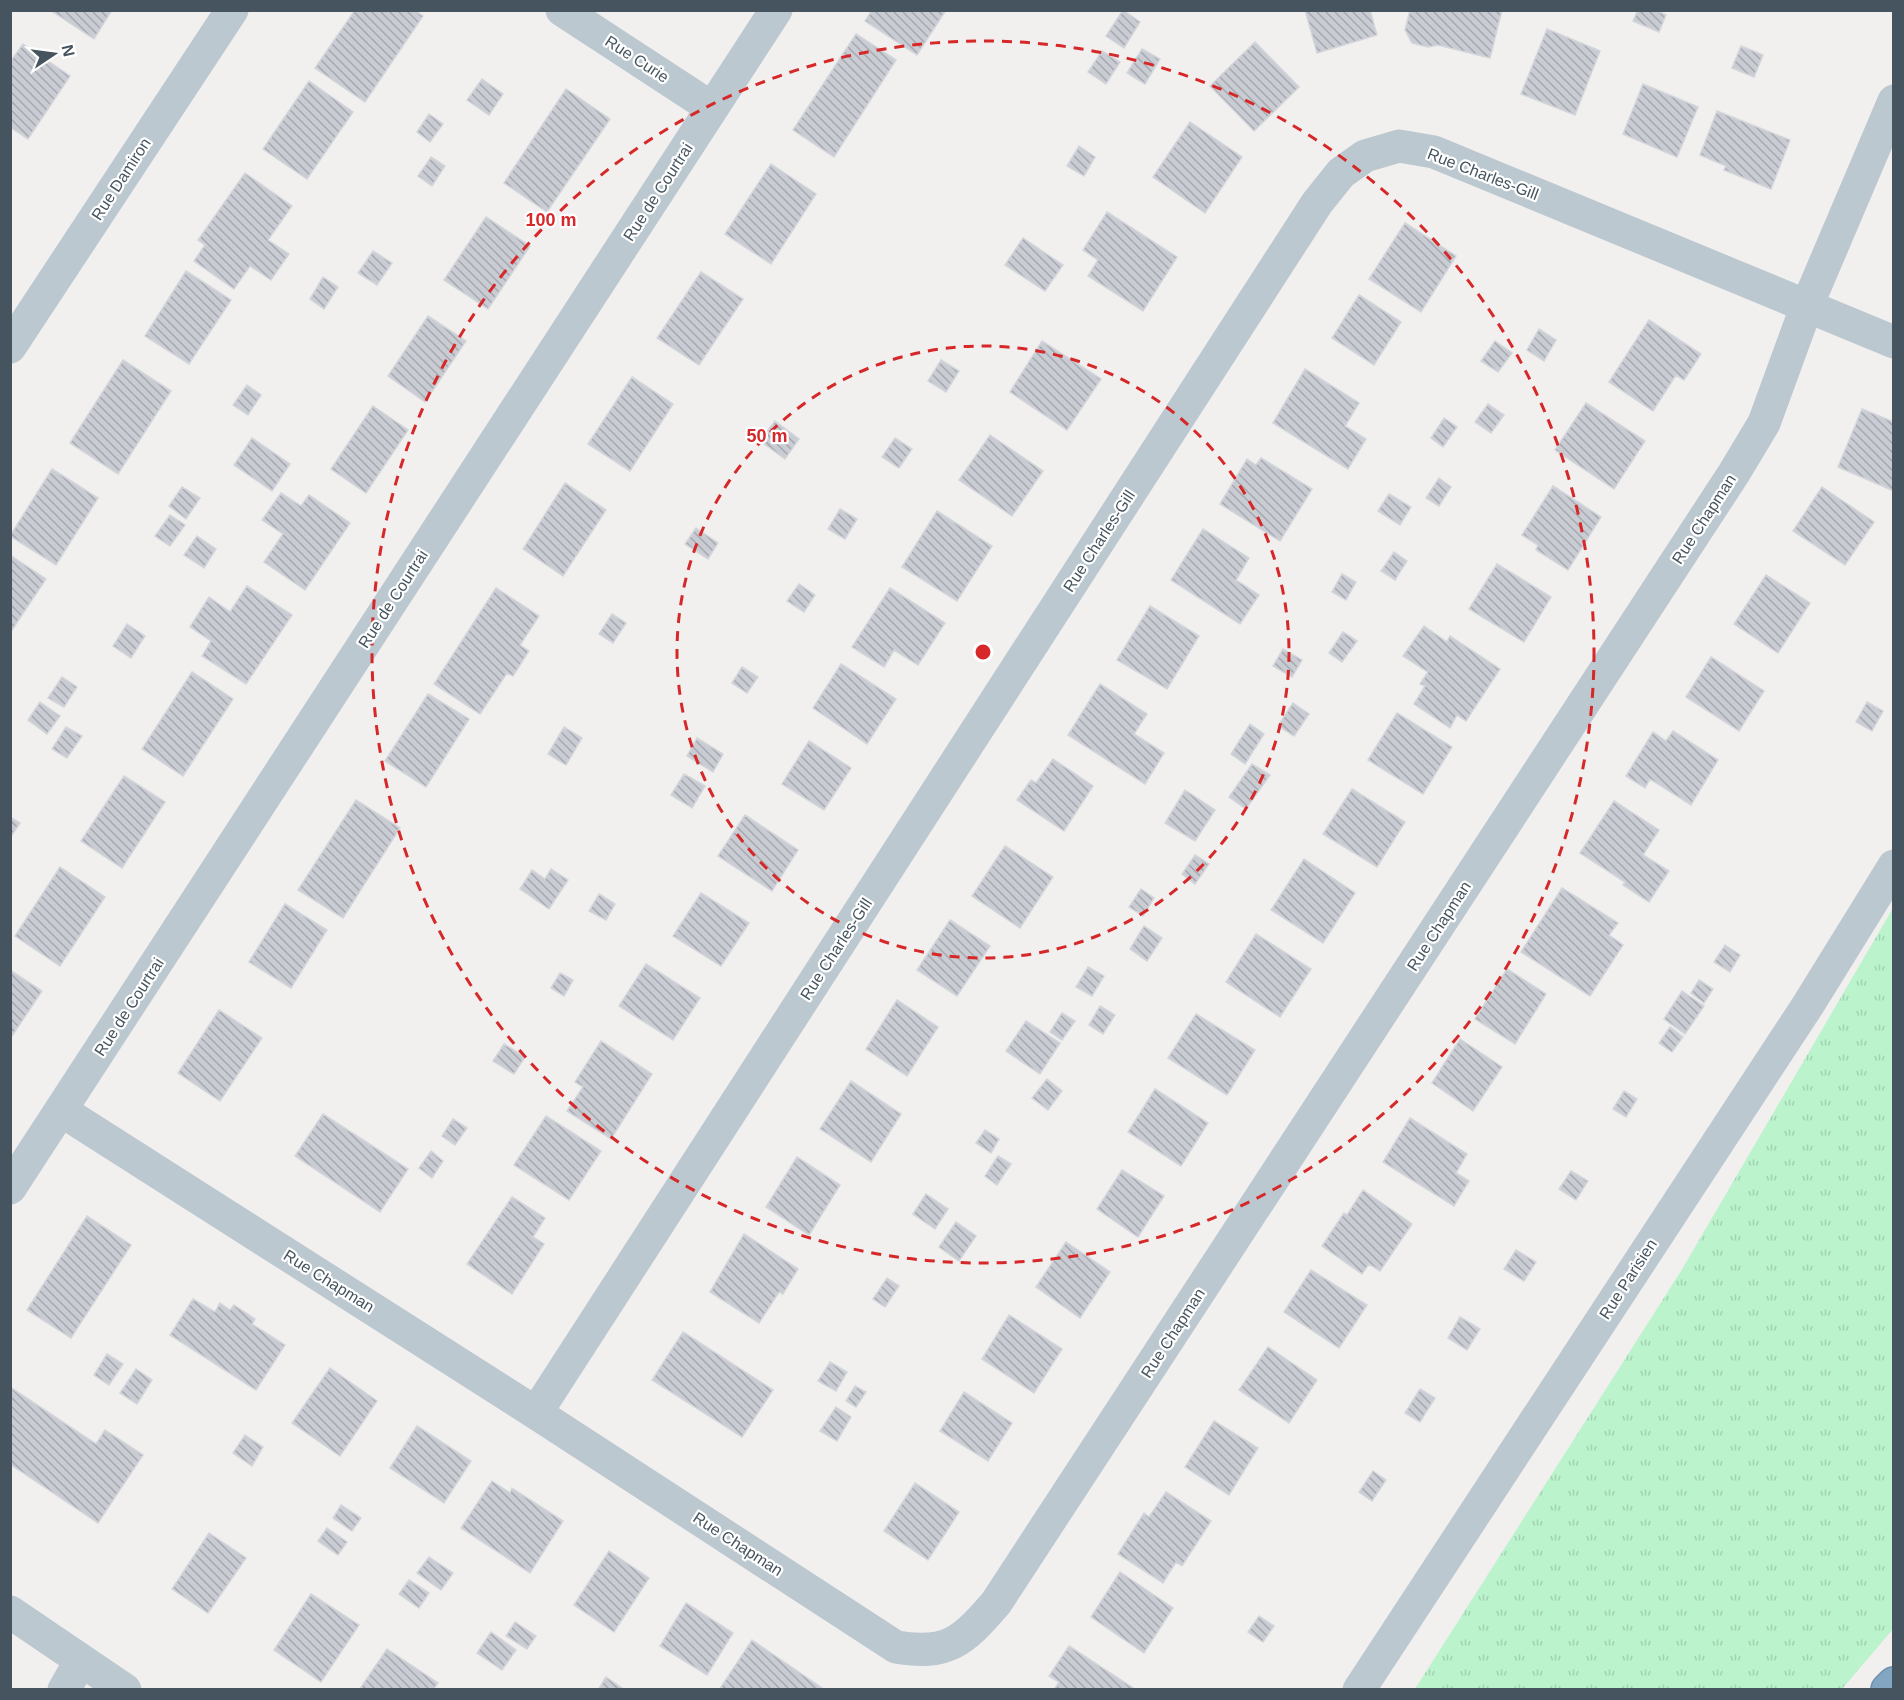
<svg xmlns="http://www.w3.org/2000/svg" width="1904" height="1700" font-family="Arial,sans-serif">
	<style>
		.grass { fill: url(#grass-tufts) }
		.building { fill: url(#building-back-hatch); stroke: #d2d6db; stroke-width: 1.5 }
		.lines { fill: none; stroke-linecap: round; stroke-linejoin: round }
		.motorway-casing { stroke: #6e91ae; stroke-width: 36 }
		.minor { stroke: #bbc8cf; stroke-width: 33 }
		.tertiary { stroke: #bbc8cf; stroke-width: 33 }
		.motorway { stroke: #83a6c2; stroke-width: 33 }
		.ring { fill: none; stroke: #d62828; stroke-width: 3; stroke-dasharray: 10 8 }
		.labels { text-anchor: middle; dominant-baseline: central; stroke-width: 4.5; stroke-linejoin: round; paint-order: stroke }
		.street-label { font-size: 16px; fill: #45545e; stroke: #fff }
		.centre { fill: #d62828; stroke: #fff; stroke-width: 3 }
		.ring-label { font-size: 18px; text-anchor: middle; font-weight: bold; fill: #d62828; stroke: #fff; stroke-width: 4.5; stroke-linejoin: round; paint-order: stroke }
	</style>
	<defs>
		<pattern id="grass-tufts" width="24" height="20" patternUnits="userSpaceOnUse" patternTransform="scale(1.5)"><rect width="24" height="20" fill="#baf3cc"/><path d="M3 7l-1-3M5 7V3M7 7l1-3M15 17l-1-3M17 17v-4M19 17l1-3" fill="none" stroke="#a1d2b2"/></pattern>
		<pattern id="building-back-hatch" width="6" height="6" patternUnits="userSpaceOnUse" patternTransform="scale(1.5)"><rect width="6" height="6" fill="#c9ccd2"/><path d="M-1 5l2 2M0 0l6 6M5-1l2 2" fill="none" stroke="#a5a8ae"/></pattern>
	</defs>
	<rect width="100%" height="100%" fill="#f2efef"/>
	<path class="grass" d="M1893 908V1629L1842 1689H1415L1681 1271Z"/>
	<path class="building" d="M50 10H112L94 39Z
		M355 10H414L423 16 365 102 315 68Z
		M872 10H946L917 55 865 21Z
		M1123 10 1140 22 1124 48 1106 36Z
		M1305 10H1370L1377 35 1317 53Z
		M1410 10H1502L1490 58 1438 45 1428 47 1412 43 1405 30Z
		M1638 10H1655L1666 15 1659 32 1633 21Z
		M1547 29 1600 51 1575 115 1521 94Z
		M856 34 896 60 834 157 793 130Z
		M1255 42 1299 87 1254 131 1210 86Z
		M23 44 70 76 28 139 10 127V62Z
		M1741 46 1763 55 1754 77 1732 68Z
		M1142 49 1160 59 1145 84 1127 73Z
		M1102 51 1120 62 1106 84 1088 72Z
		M482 79 503 94 489 115 467 100Z
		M309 81 353 112 307 179 263 149Z
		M1643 84 1698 107 1677 157 1623 134Z
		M566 89 610 119 547 212 504 183Z
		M1717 111 1790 140 1771 189 1724 170 1726 166 1700 155Z
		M429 114 443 124 430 142 417 132Z
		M1190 122 1242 157 1205 213 1153 177Z
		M1079 146 1095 157 1084 176 1067 166Z
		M431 157 445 166 432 186 418 176Z
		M771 164 816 194 771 264 725 234Z
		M245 173 292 206 268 240 289 254 271 280 250 266 234 289 194 261 205 245 198 240Z
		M1107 212 1177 257 1143 311 1088 276 1098 260 1083 250Z
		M486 217 530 246 488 309 444 280Z
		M1405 223 1456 256 1421 312 1369 279Z
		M1023 238 1063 265 1045 291 1005 265Z
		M373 251 392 263 377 285 358 273Z
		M186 271 231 300 189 364 145 336Z
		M701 272 743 299 699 365 657 338Z
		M323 277 338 287 324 309 310 299Z
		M1359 295 1401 322 1374 365 1332 338Z
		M428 316 466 341 425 402 388 376Z
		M1649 320 1701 354 1684 380 1676 375 1653 411 1609 382Z
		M1539 329 1556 340 1544 361 1527 350Z
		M1042 341 1101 379 1067 430 1010 392Z
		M1495 341 1512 353 1498 372 1481 361Z
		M123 360 171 391 118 474 70 443Z
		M941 360 959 371 946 392 928 381Z
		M1305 369 1359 403 1345 426 1366 439 1348 469 1273 423Z
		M632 377 673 404 630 471 588 444Z
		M247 385 261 395 248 415 233 405Z
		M1586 403 1645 441 1614 489 1555 450Z
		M1488 404 1504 415 1491 433 1475 422Z
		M373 406 408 430 366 493 331 469Z
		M1862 409 1894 422V491L1838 467Z
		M1444 418 1457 427 1443 447 1431 438Z
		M775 421 799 439 785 459 760 441Z
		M990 435 1043 471 1012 516 959 480Z
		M252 438 290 464 272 491 234 465Z
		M895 438 912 449 899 468 882 457Z
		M1261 458 1312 489 1280 541 1220 504 1247 459 1256 465Z
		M52 469 98 498 56 565 10 536Z
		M1439 478 1451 487 1439 506 1426 498Z
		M565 483 606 510 563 576 523 549Z
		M1553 486 1601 517 1568 570 1536 550 1538 545 1522 535Z
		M182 487 200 498 186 519 169 506Z
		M1822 487 1874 522 1845 565 1793 531Z
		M281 493 301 506 309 495 350 523 305 590 264 562 283 534 262 520Z
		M1389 494 1411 507 1400 525 1378 511Z
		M840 509 857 519 845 539 828 529Z
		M937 511 992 546 957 601 902 567Z
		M170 515 185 525 170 546 155 536Z
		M696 528 718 543 708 559 685 544Z
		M1203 529 1249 558 1236 580 1259 595 1240 624 1171 580Z
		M197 536 216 549 204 568 184 555Z
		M1394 552 1407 561 1395 580 1381 571Z
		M10 555 46 579 10 633Z
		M1497 564 1551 597 1524 642 1469 609Z
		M1342 574 1356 582 1346 600 1332 592Z
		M1766 575 1810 603 1778 653 1734 624Z
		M799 584 815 595 804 612 787 601Z
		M247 586 292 615 246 684 202 656 211 641 190 627 209 597 230 612Z
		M496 588 539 616 520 645 529 651 513 676 507 673 480 714 434 684Z
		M890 588 945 623 918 665 894 650 884 667 852 647Z
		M1150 606 1199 636 1167 689 1117 660Z
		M612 614 626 623 613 643 599 634Z
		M127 624 145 636 131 658 113 646Z
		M1424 626 1447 642 1450 636 1500 669 1466 721 1457 715 1450 728 1414 704 1425 686 1420 684 1428 672 1403 656Z
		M1343 632 1357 641 1342 662 1329 653Z
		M1283 649 1302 660 1292 677 1273 666Z
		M1711 657 1764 691 1739 731 1686 697Z
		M841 664 896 699 867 744 813 708Z
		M742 667 758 677 747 693 732 683Z
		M192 672 233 699 183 776 142 749Z
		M62 677 77 687 64 707 48 698Z
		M1100 684 1147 714 1134 734 1164 753 1145 784 1068 735Z
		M428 694 469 719 426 787 385 761Z
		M40 702 60 716 47 734 28 720Z
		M1867 702 1883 711 1872 731 1856 722Z
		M1293 703 1309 714 1294 736 1278 726Z
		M1397 713 1452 747 1423 794 1368 760Z
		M1250 724 1264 734 1245 764 1231 754Z
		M66 727 82 736 67 758 52 749Z
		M564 727 582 738 566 765 548 754Z
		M1673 731 1718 760 1691 805 1650 779 1645 788 1626 776 1653 732 1666 741Z
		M697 738 723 754 713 772 687 756Z
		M809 741 851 768 824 810 782 784Z
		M1053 759 1093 786 1064 831 1017 800 1031 780 1036 783Z
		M1252 764 1270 775 1246 809 1229 797Z
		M684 774 705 786 692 808 671 795Z
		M124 776 165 802 122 868 81 841Z
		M1352 789 1405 822 1377 867 1323 834Z
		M1185 790 1215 810 1195 841 1165 823Z
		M356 800 400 828 343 918 298 890Z
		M1614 801 1659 830 1643 855 1669 871 1649 902 1623 885 1625 882 1580 853Z
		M745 815 798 850 772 891 718 856Z
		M10 817 20 823 10 838Z
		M1005 846 1053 877 1020 928 972 896Z
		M1195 855 1209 864 1195 884 1182 874Z
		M1304 859 1355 893 1323 943 1271 910Z
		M60 867 105 897 60 966 15 936Z
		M551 869 568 880 549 909 520 889 532 870 545 879Z
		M1562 888 1618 923 1609 935 1623 945 1590 996 1521 952Z
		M1141 889 1154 898 1143 916 1129 907Z
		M701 893 749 923 721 966 673 936Z
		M599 894 615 904 606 920 589 911Z
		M285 904 327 930 291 988 249 962Z
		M950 920 990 946 957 996 917 970Z
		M1144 926 1162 938 1147 961 1130 949Z
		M1256 934 1311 969 1280 1017 1226 982Z
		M1725 945 1740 955 1730 972 1714 962Z
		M646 964 700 998 673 1040 619 1006Z
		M1088 967 1104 976 1092 996 1076 987Z
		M1507 969 1546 994 1515 1044 1475 1019Z
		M10 970 42 991 10 1039Z
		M560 973 573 980 564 996 551 988Z
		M1699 980 1713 989 1704 1003 1691 993Z
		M1682 991 1704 1006 1685 1034 1664 1019Z
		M897 1000 938 1027 907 1076 866 1049Z
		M1100 1006 1115 1015 1103 1034 1089 1025Z
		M219 1010 262 1038 220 1101 178 1073Z
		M1062 1013 1075 1021 1062 1040 1050 1032Z
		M1196 1014 1255 1050 1227 1095 1168 1058Z
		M1026 1021 1060 1043 1040 1074 1006 1051Z
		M1670 1027 1683 1037 1672 1052 1659 1043Z
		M1460 1039 1502 1067 1473 1111 1432 1083Z
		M601 1041 652 1074 611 1139 567 1111 583 1087 575 1082Z
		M504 1044 525 1057 514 1074 493 1061Z
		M1047 1079 1062 1091 1048 1110 1032 1098Z
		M851 1081 901 1114 871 1162 820 1129Z
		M1155 1089 1208 1123 1181 1166 1128 1132Z
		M1624 1091 1637 1099 1626 1117 1613 1109Z
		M323 1114 408 1169 380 1212 295 1156Z
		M546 1116 601 1151 569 1200 514 1165Z
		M1410 1118 1467 1154 1456 1173 1469 1181 1454 1206 1383 1162Z
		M453 1119 467 1128 455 1145 442 1136Z
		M985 1130 999 1139 991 1153 976 1143Z
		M431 1151 443 1161 432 1178 419 1168Z
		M998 1156 1011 1164 997 1185 985 1176Z
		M797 1157 840 1185 809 1235 766 1207Z
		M1122 1170 1164 1196 1138 1237 1097 1209Z
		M1571 1171 1588 1181 1576 1200 1559 1189Z
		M1363 1190 1412 1224 1380 1271 1369 1264 1362 1274 1322 1246 1344 1213 1347 1215Z
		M926 1194 948 1209 935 1229 913 1214Z
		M512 1197 545 1218 533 1237 544 1244 512 1294 467 1264Z
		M87 1216 131 1245 71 1338 27 1310Z
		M956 1222 976 1236 959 1261 939 1247Z
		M744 1234 798 1269 783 1294 779 1292 759 1323 710 1292Z
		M1066 1242 1110 1272 1080 1318 1036 1287Z
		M1516 1250 1536 1262 1524 1281 1504 1269Z
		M1311 1270 1367 1305 1339 1348 1284 1312Z
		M887 1278 899 1286 885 1307 873 1299Z
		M193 1299 215 1312 220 1303 230 1310 234 1305 255 1319 252 1324 285 1345 256 1390 170 1335Z
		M1009 1315 1062 1349 1034 1393 982 1359Z
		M1460 1317 1480 1329 1467 1350 1448 1338Z
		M683 1332 773 1390 742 1437 652 1380Z
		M1268 1347 1317 1380 1289 1423 1239 1390Z
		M107 1354 123 1364 109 1385 94 1375Z
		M830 1362 847 1372 836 1391 818 1381Z
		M330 1368 377 1401 340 1456 292 1423Z
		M136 1369 152 1380 137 1404 120 1393Z
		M855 1386 866 1392 856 1407 846 1401Z
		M10 1387 96 1444 105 1430 143 1455 98 1523 10 1464Z
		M1420 1389 1435 1398 1420 1422 1405 1413Z
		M964 1392 1012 1423 988 1461 940 1431Z
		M836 1407 851 1417 837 1441 820 1431Z
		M1214 1421 1258 1448 1229 1495 1185 1467Z
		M417 1426 471 1461 444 1503 390 1468Z
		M245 1435 263 1447 252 1466 233 1453Z
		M1373 1471 1386 1480 1372 1501 1359 1492Z
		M492 1481 510 1493 512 1488 563 1521 530 1573 461 1528Z
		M915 1483 959 1512 928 1560 884 1531Z
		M1166 1492 1211 1521 1182 1566 1176 1562 1163 1583 1118 1554 1144 1513 1149 1517Z
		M341 1505 361 1518 352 1531 333 1518Z
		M327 1528 347 1542 338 1555 318 1541Z
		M209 1533 246 1558 208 1613 172 1589Z
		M609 1551 649 1578 614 1632 574 1605Z
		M429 1557 453 1573 441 1590 417 1573Z
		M1120 1572 1173 1608 1144 1653 1091 1617Z
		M409 1580 429 1593 419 1608 399 1594Z
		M311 1594 359 1625 321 1682 274 1650Z
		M686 1603 733 1633 707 1675 660 1646Z
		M1259 1616 1274 1626 1263 1642 1248 1632Z
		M515 1622 536 1636 527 1649 506 1636Z
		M491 1632 516 1650 502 1670 477 1653Z
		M752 1640 825 1690H719Z
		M1069 1646 1135 1689 1134 1690H1054L1059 1682 1049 1676Z
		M387 1649 438 1683 433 1690H359Z
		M606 1677 625 1690H598Z"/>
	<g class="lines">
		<g class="motorway-casing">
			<path id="motorway" d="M1888 1690 1894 1684"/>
		</g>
		<path class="minor" d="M562 10 712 108
			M62 1111 536 1413 896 1647C948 1656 963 1641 996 1603L1734 473 1764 423 1806 308 1894 101
			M10 1188 776 10
			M536 1413 1317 203 1341 173 1365 156 1399 146 1434 152 1894 342"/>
		<path class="tertiary" d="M10 347 232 10
			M10 1612 125 1690
			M64 1690 81 1660
			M1359 1690 1808 1005 1894 866"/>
		<use href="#motorway" class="motorway"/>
	</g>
	<g class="ring">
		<circle cx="983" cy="652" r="306"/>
		<circle cx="983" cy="652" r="611"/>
	</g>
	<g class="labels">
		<g class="street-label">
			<text transform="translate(637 59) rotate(33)">Rue Curie</text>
			<text transform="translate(1483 174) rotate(21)">Rue Charles-Gill</text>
			<text transform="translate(121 179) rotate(-57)">Rue Damiron</text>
			<text transform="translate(658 192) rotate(-57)">Rue de Courtrai</text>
			<text transform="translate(1704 519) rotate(-57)">Rue Chapman</text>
			<text transform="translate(1099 541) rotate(-57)">Rue Charles-Gill</text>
			<text transform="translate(393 599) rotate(-57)">Rue de Courtrai</text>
			<text transform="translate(1439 926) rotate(-57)">Rue Chapman</text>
			<text transform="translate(836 949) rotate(-57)">Rue Charles-Gill</text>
			<text transform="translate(129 1007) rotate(-57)">Rue de Courtrai</text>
			<text transform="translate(1628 1279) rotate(-57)">Rue Parisien</text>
			<text transform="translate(329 1281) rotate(32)">Rue Chapman</text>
			<text transform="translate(1173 1333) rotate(-57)">Rue Chapman</text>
			<text transform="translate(738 1544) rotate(33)">Rue Chapman</text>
		</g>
	</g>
	<circle cx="983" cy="652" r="9" class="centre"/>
	<g class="ring-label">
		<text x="551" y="226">100 m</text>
		<text x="767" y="442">50 m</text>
	</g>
	<rect width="1904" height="1700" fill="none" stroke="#45545e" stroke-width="24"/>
	<g transform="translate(54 54) rotate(77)" stroke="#ffffff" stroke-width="4.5" paint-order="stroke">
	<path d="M0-4.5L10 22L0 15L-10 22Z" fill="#45545e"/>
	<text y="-9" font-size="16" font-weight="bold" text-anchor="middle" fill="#45545e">N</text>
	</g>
</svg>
